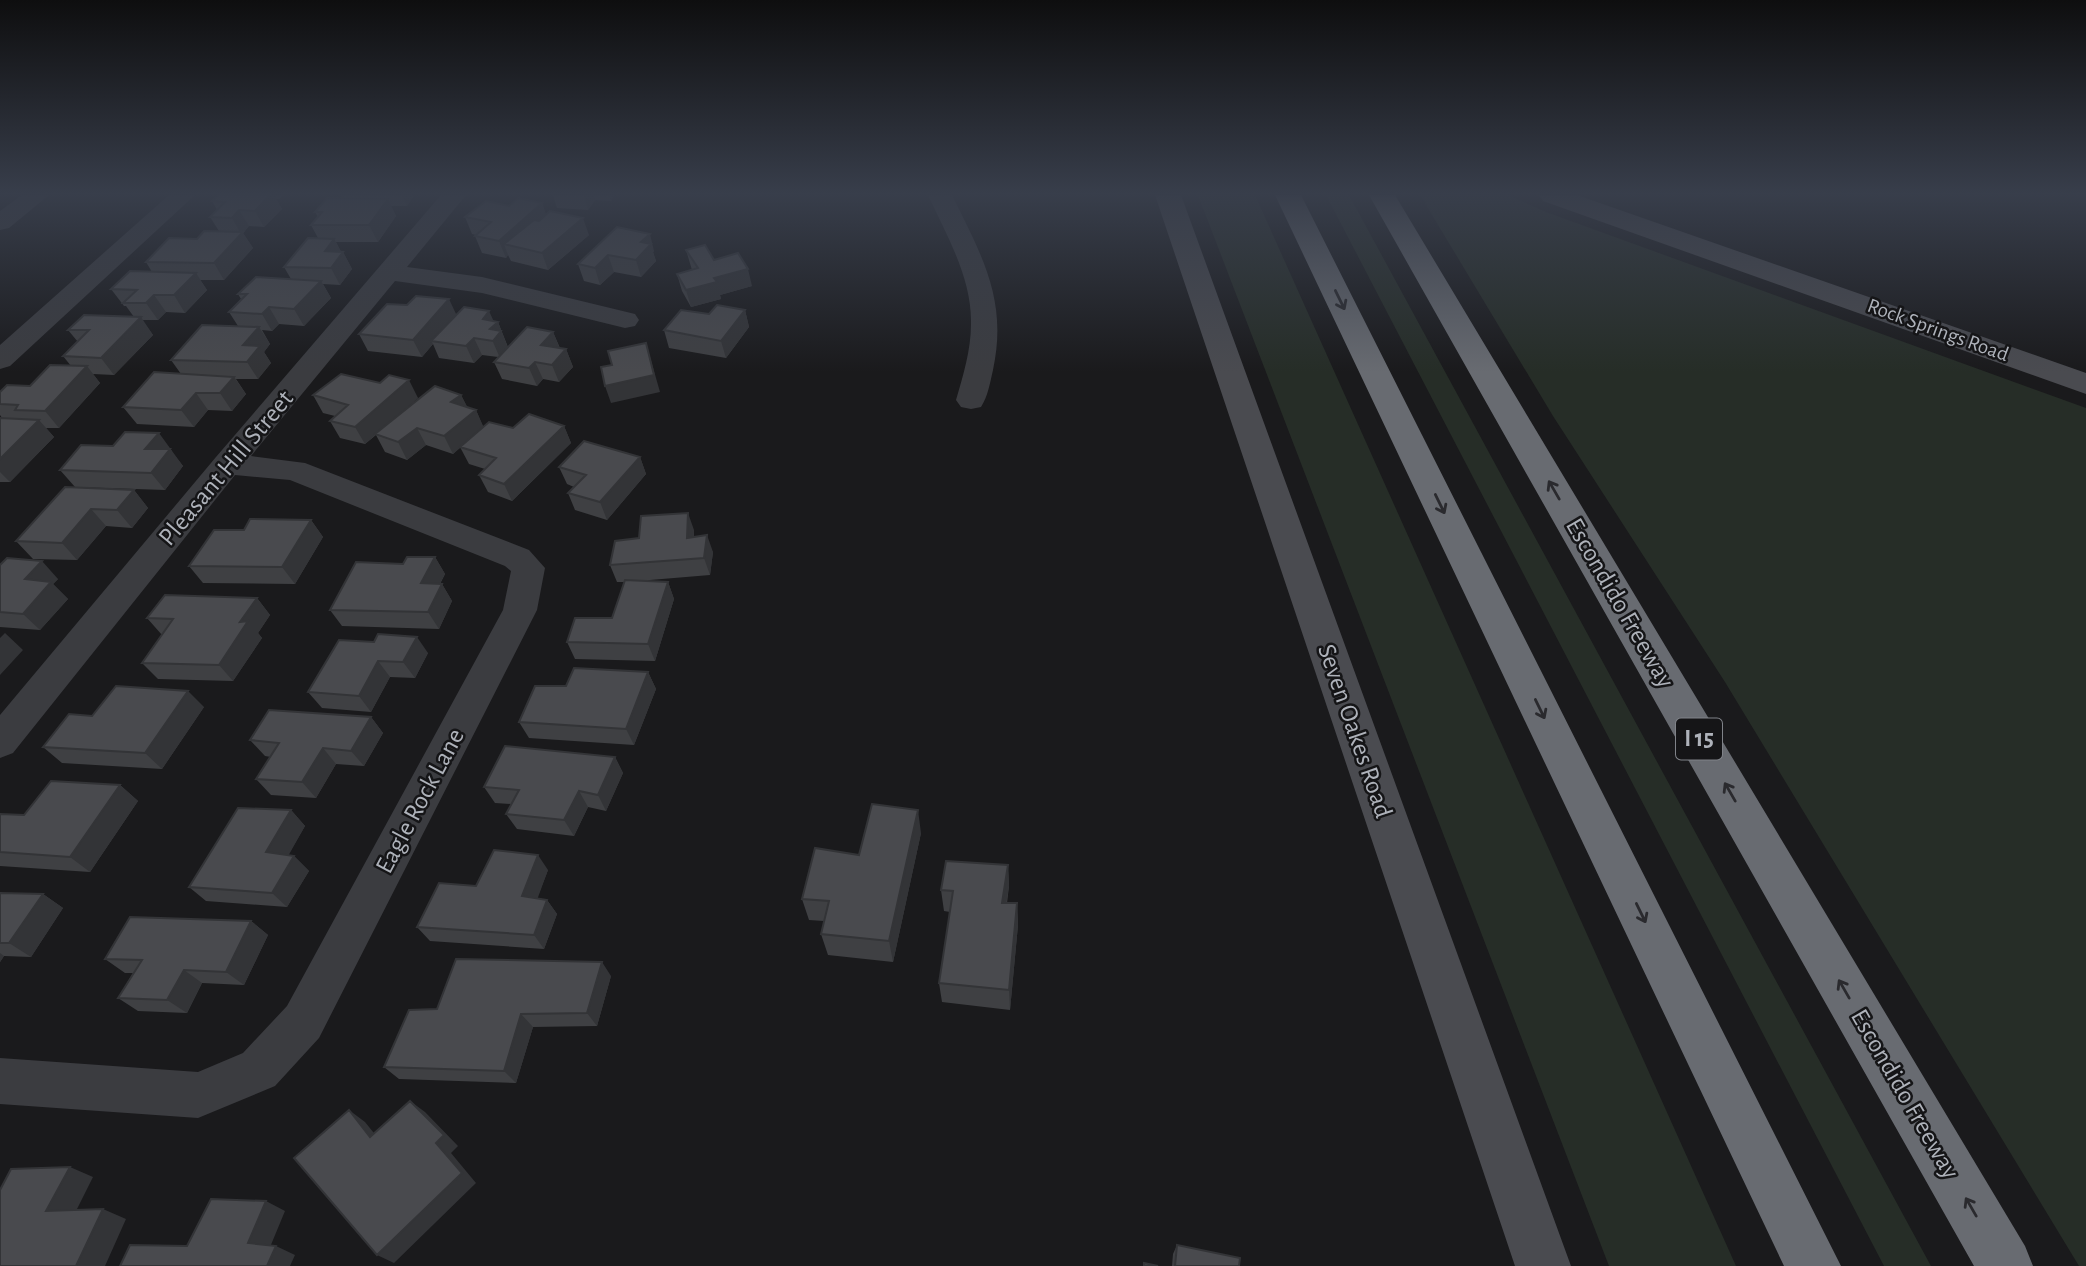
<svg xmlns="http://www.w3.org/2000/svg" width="2086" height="1266" font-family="'Alegreya Sans',sans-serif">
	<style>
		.green { fill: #262d27 }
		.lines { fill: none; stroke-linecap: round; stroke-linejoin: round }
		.street { fill: #3b3c40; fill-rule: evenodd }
		.secondary { fill: #4a4b50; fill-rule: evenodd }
		.highway { fill: #686b71; fill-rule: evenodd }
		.wall { fill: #3f4043 }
		.shaded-wall { fill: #333437 }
		.building { fill: #494a4e; stroke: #333437; stroke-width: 2 }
		.oneway { stroke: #2a2a2e }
		.labels { text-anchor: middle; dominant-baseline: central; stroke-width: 5; stroke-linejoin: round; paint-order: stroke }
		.far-street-label { font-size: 21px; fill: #aeb2ba; stroke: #151517 }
		.shield { fill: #151517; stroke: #808389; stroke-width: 2 }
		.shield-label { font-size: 24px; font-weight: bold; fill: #aeb2ba }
		.street-label { font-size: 26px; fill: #aeb2ba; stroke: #151517 }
	</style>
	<rect width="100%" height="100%" fill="#1a1a1c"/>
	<path class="green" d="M1198 195H1255L1736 1266H1609Z
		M1326 195H1349L1931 1266H1884Z
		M1420 195H1508L1546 212 2086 408V1266H2079L1725 682 1553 416Z"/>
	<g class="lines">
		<path class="street" d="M22 195H49L9 228 0 230V211Z
			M169 195H195L10 366 0 369V345Z
			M441 195H466L407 267 482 277 635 314 639 320 635 326 625 328 482 293 395 281 251 456 305 463 529 550 545 568 537 610 319 1038 275 1086 198 1118 0 1104V1058L198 1072 243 1053 287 1006 503 610 511 571 505 566 290 480 235 475 13 753 0 758V715L216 457Z
			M928 195H952C982 256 1008 300 993 370 990 383 988 396 981 407L971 409 961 407 956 400C963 376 971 350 971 324 972 278 947 236 928 195Z"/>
		<path class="secondary" d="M1155 195H1181L1571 1266H1515Z
			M1539 195H1577L2086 373V394L1543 201Z"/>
		<path class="highway" d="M1275 195H1301L1841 1266H1784Z
			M1369 195H1395L2025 1246 2033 1266H1974Z"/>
	</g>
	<path class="wall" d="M219 195H283L279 199H276L282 209 264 227 249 226 243 233 253 248 224 280H200L207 290 185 313 166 312 158 320H142L153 335 114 375 93 374 100 383 59 428H46L54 437 10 482H0V418H2L0 415V392L30 386 71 366 63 356 78 342 68 330 134 317 126 306H124L111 289 152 272 146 262 197 239 219 231 210 217 217 210 212 201Z
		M341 195H412L413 197 407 206H391L396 216 378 242H336L341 252H343L352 269 340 285 323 284 331 298 304 326 279 324 272 331 262 330 270 344 264 352 271 363 258 379H236L246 394 232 411 208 410 194 427 137 424 123 407 181 374 171 360 238 326 229 312 241 299 238 294 291 279 284 267 318 238 311 225 318 217 315 212 343 198Z
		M553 195H615L611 201 595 200 588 210 557 208Z
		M542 203 546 215 589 235 548 270 511 261 508 255 506 258 482 253 475 236 476 235 472 234 465 217 509 206Z
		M617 227 654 251 653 252 656 261 641 277 614 272 600 285 584 281 578 264Z
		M686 250 714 260 752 286 720 295 721 299 691 307 682 291 677 274 692 270Z
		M745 310 749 327 726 358 669 348 664 330 709 314Z
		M456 315 498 322 508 347 553 332 560 348 566 349 573 367 559 382 543 379 537 386 502 379 494 362 498 357 482 355 474 363 439 358 433 344 422 357 368 351 359 334Z
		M380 383 418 398 388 424 461 395 467 407 476 410 483 427 513 428 564 426 571 443 512 501 488 492 479 475 485 469 469 464 460 447 453 454 426 445 407 460 385 452 376 435 365 444 340 438 330 421 335 416 323 413 313 395Z
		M113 446 172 450 171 451 183 466 165 490 75 487 60 470Z
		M640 457 646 474 607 520 575 510 568 493 574 487 567 484 559 467Z
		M134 490 148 508 132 528 106 526 77 560 33 559 16 541Z
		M311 520 323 537 295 584 203 583 189 566Z
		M694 530V537L713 552 710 575 638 581 668 582 674 599 655 661 575 659 567 642 612 618 625 582H617L610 565 639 538Z
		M435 557 445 574 440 584H442L452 601 439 629 342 626 330 610 403 564Z
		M0 565 58 579 53 584 68 599 40 630 0 627Z
		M257 598 270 615 258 633 262 638 233 681 158 679 142 663 162 635 147 618Z
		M339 640 428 653 415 678 390 677 371 712 322 708 308 692Z
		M648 672 656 689 634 745 529 738 519 722 566 686Z
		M204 707 162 769 62 763 43 747 92 716Z
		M371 717 383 733 364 766 336 764 316 798 271 795 256 779 271 757 265 756 250 740Z
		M615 757 623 773 606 811 588 807 574 836 517 829 506 814 511 804 495 803 484 787Z
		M120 785 138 801 90 872 0 866V814L24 815Z
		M291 810 305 826 288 855 294 856 309 871 287 907 206 901 189 887Z
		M921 833 893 962 828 955 821 934 824 921 809 920 802 899 859 855Z
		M1008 865 1009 886 1007 903H1017L1018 925 1010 1010 942 1002 939 983 950 912 944 911 941 890Z
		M548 870 537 898 547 900 557 914 544 949 430 941 417 927 476 886Z
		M0 893 43 894 63 908 31 957 4 956 0 962Z
		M251 921 268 935 244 985 202 983 187 1013 138 1011 118 998 133 973H125L105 959Z
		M611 976 597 1026 533 1027 516 1083 399 1079 384 1067 437 1009Z
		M1177 1245 1239 1266H1172L1173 1254Z"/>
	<path class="shaded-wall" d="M270 195H274L282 209 264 227 255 211Z
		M402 195H412L413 197 407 206Z
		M584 195H593L595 200 588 210Z
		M609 195H615L611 201Z
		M388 199 396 216 378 242 369 225Z
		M542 203 548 220 504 244 508 255 506 258 499 241Z
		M239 210 249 226 243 233 253 248 224 280 214 263 241 234 232 218Z
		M583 218 589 235 548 270 542 253Z
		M650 234 654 251 653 252 656 261 641 277 636 260 641 242Z
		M334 239 342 253 343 252 352 269 340 285 331 268 325 251Z
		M608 255 614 272 600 285 595 268Z
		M748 269 752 286 720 295 721 299 691 307 686 290 714 278Z
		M196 273 207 290 185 313 174 295Z
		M321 281 331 298 304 326 294 309Z
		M154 295 166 312 158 320 146 303Z
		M449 299 457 316 431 341 433 344 422 357 413 340Z
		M269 307 279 324 272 331 262 314Z
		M745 310 749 327 726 358 721 341Z
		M489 311 495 324 498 322 508 348 500 358 483 319Z
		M141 317 153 335 114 375 101 358Z
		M259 327 270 344 264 352 271 363 258 379 247 362 243 345Z
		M553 332 560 349 541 345Z
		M474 338 482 355 474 363 466 346Z
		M646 343 660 392 611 403 605 386Z
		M566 349 573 367 559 382 552 365Z
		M535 362 543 379 537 386 529 368Z
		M87 366 100 383 59 428 45 411Z
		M234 377 246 394 232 411 220 393Z
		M409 380 418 398 365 444 355 427Z
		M196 393 208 410 194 427 181 410Z
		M461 395 470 412 451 402Z
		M476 410 484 428 453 454 444 436Z
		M39 420 54 437 10 482 0 472V459Z
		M564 426 571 443 512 501 504 484Z
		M417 428 426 445 407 460 398 442Z
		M159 433 183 466 165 490 151 473 145 449Z
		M640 457 646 474 607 520 600 502Z
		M134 490 148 508 132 528 117 510Z
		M91 509 106 526 77 560 62 543Z
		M688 513 694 530 693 555 687 538Z
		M311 520 323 537 295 584 282 567Z
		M707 535 713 552 710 575 704 558Z
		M435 557 445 574 431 600 421 583Z
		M42 561 58 579 53 584 68 599 40 630 23 614 25 579Z
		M668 582 674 599 655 661 648 644Z
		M442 584 452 601 439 629 428 612Z
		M257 598 270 615 258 633 262 638 233 681 219 665 240 622Z
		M5 633 23 650 0 675V638Z
		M417 637 428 653 415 678 403 662Z
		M378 661 390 677 371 712 359 696Z
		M648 672 656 689 634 745 626 729Z
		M188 691 204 707 162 769 145 753Z
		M371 717 383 733 364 766 351 751Z
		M323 748 336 764 316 798 302 782Z
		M615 757 623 773 606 811 598 795Z
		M120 785 138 801 90 872 70 857Z
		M579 791 588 807 574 836 564 820Z
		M291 810 305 826 282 867 266 852Z
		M918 810 921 833 893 962 889 941Z
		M538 855 548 870 533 911 522 896Z
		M294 856 309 871 287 907 272 893Z
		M1008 865 1009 886 1003 924 1002 903Z
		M43 894 63 908 31 957 9 943Z
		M547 900 557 914 544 949 534 935Z
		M1017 903 1018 925 1010 1010 1009 990Z
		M251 921 268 935 244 985 226 972Z
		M0 953 4 956 0 962Z
		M602 962 611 976 597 1026 587 1013Z
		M184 970 202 983 187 1013 167 1000Z
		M521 1014 533 1027 516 1083 504 1071Z
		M410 1101 425 1112 458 1146 451 1153 476 1183 394 1263 377 1255 436 1143Z
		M349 1110 365 1122 386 1148 370 1137Z
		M70 1167 93 1177 71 1221 46 1211Z
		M266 1201 285 1211 268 1252 248 1243Z
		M103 1209 126 1219 105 1266H76Z
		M276 1246 295 1255 290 1266H267Z"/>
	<path class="building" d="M219 195H270L255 211 239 210 232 218 210 217 225 202 212 201Z
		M327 198 388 199 369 225H311L322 212H315Z
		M518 198 542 203 499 241 475 236 491 222 465 217 486 201 509 206Z
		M550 211 583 218 542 253 504 244 534 220 539 221Z
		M617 227 650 234 641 242 651 244 636 260 608 255 595 268 578 264Z
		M204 231 243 232 214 263 146 262 169 238 197 239Z
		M308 238 334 239 325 251 343 252 331 268 284 267Z
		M705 245 714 260 738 253 748 269 714 278 717 282 686 290 677 274 698 268 686 250Z
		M130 271 196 273 174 295H154L146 303H123L137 290 111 289Z
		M256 277 321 281 294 309 269 307 262 314 229 312 247 294H238Z
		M416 296 449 299 413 340 359 334 387 304 407 305Z
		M717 305 745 310 721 341 664 330 681 310 709 314Z
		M464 307 489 311 483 319 498 322 490 329 501 331 493 341 474 338 466 346 431 341Z
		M84 315 141 317 101 358 63 356 89 330H68Z
		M202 325 259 327 243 345 260 346 247 362 171 360Z
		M527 327 553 332 541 345 566 349 552 365 535 362 529 368 494 362Z
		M646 343 654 375 605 386 601 367 612 365 608 351Z
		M50 365 87 366 45 411 15 410 18 405 0 404V392L7 385 30 386Z
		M154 372 234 377 220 393H196L181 410 123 407Z
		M341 374 380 383 389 375 409 380 355 427 330 421 348 405 313 395Z
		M435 386 461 395 451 402 476 410 444 436 417 428 398 442 375 434Z
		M529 414 564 426 504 484 479 475 496 458 460 447 489 422 513 428Z
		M0 418 39 420 0 459Z
		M125 432 159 433 145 449H170L151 473 60 470 81 445 113 446Z
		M584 441 640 457 600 502 568 493 586 475 559 467Z
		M65 487 134 490 117 510 91 509 62 543 16 541Z
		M688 513 687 538 707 535 704 558 610 565 615 541 639 538 641 516Z
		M250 519 311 520 282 567 189 566 214 530H244Z
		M407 557H435L421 583 442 584 428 612 330 610 356 562 403 564Z
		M7 558 42 561 25 579 51 582 23 614 0 612V565Z
		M625 580 668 582 648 644 567 642 575 618H612Z
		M165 595 257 598 240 622 248 621 219 665 142 663 173 619 147 618Z
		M378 634 417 637 403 662 378 661 359 696 308 692 339 640 374 642Z
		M574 668 648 672 626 729 519 722 535 686H566Z
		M116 686 188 691 145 753 43 747 69 714 92 716Z
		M269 710 371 717 351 751 323 748 302 782 256 779 279 743 250 740Z
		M505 746 615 757 598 795 579 791 564 820 506 814 519 790 484 787Z
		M51 781 120 785 70 857 0 852V814L24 815Z
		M872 804 918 810 889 941 821 934 829 901 802 899 815 848 859 855Z
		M238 808 291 810 266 852 294 856 272 893 189 887Z
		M494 850 538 855 522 896 547 900 534 935 417 927 439 883 476 886Z
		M946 861 1008 865 1002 903H1017L1009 990 939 983 953 891 941 890Z
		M0 893 43 894 9 943H0Z
		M130 917 251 921 226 972 184 970 167 1000 118 998 142 960 105 959Z
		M456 959 602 962 587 1013 521 1014 504 1071 384 1067 409 1010 437 1009Z
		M410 1101 444 1135 436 1143 462 1173 377 1255 294 1158 349 1110 370 1137Z
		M70 1167 46 1211 103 1209 76 1266H0V1190L11 1169Z
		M211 1199 266 1201 248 1243 276 1246 267 1266H120L130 1245 187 1246Z
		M1177 1245 1240 1258 1239 1266H1175Z
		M1144 1263 1158 1266H1144Z"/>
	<defs><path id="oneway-shaft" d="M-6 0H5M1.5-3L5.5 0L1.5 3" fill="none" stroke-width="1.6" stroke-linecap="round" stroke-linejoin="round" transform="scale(1.75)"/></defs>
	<g class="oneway">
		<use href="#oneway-shaft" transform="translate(1340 300) rotate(64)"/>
		<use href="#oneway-shaft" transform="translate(1554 490) rotate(-120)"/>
		<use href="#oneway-shaft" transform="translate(1440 504) rotate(64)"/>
		<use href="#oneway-shaft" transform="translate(1540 709) rotate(64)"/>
		<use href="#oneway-shaft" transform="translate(1730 792) rotate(-120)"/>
		<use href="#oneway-shaft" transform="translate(1641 913) rotate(64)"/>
		<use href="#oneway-shaft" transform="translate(1844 989) rotate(-120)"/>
		<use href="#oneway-shaft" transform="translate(1971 1207) rotate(-120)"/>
	</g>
	<linearGradient id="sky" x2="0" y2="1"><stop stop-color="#0e0e0f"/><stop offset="0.52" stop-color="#383e4b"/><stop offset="1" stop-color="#383e4b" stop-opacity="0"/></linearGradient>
	<rect width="2086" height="372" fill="url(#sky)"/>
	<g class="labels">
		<g class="far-street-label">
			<text transform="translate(1938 330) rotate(20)">Rock Springs Road</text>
		</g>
		<rect class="shield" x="1676" y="718.5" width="46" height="41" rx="5"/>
		<g class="shield-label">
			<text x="1699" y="739">I 15</text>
		</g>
		<g class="street-label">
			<text transform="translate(226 468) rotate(-50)">Pleasant Hill Street</text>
			<text transform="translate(1620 603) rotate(60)">Escondido Freeway</text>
			<text transform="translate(1355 731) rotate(71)">Seven Oakes Road</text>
			<text transform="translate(420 801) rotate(-62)">Eagle Rock Lane</text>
			<text transform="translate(1905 1094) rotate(60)">Escondido Freeway</text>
		</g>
	</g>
</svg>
